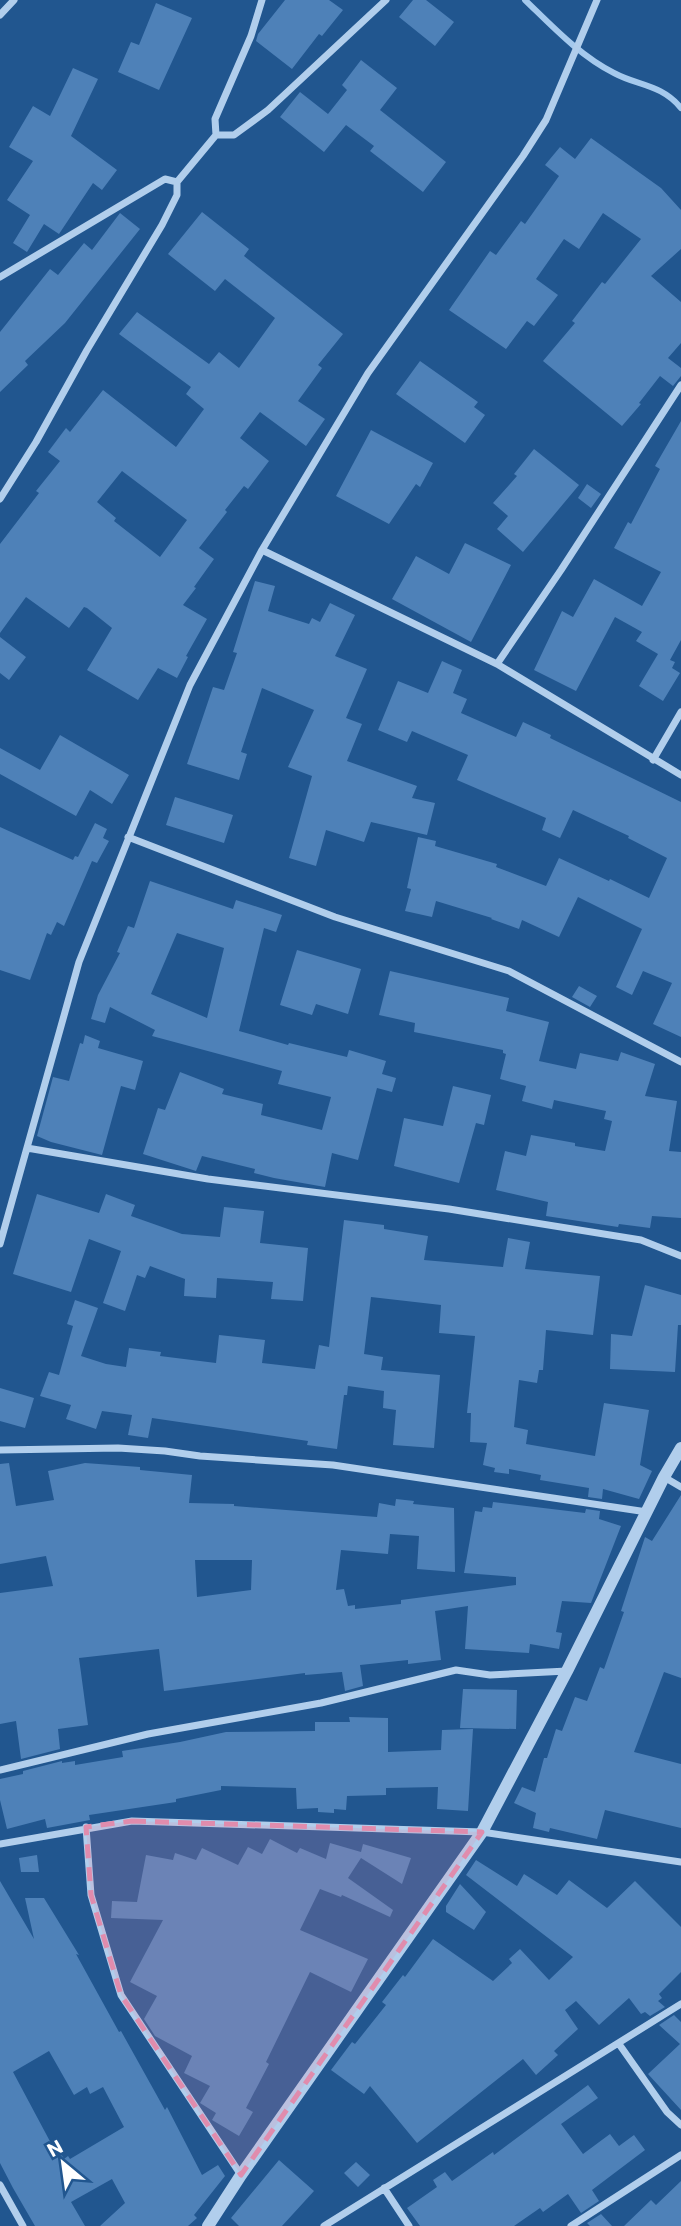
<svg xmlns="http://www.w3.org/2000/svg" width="681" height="2226" font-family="Commissioner,sans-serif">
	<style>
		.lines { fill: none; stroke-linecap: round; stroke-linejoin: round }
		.stream { stroke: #a5c9ed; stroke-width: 6 }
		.building { fill: #4e81b8; fill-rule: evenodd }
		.minor { stroke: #b1ceec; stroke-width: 7 }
		.tertiary { stroke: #b1ceec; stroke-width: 12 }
		.marked { fill: #e08cad; fill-opacity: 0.2; stroke: #e08cad; stroke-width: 5; stroke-dasharray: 14 9; stroke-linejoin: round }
	</style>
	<rect width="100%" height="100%" fill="#21568f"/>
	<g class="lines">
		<path class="stream" d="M525 0C552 26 580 56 614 73 638 86 661 84 681 108"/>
	</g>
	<path class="building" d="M285 0H329L343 10 322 36 319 34 292 69 256 41 258 34Z
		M413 0H426L454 22 435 46 399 17Z
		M156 3 192 18 159 90 118 72 131 42 139 45Z
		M361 60 397 88 380 110 446 162 423 192 370 151 374 146 346 125 324 152 280 117 300 92 328 114 347 90 342 85Z
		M73 68 98 79 71 136 117 170 102 190 93 183 59 234 44 224 27 252 13 243 30 215 7 200 33 161 9 147 33 106 50 116Z
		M591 138 661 188 681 210V249L651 276 681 302V343L668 358 681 368V376L673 386 660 376 639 403 641 404 622 426 543 361 575 323 572 321 602 282 605 284 641 239 603 213 579 249 564 239 536 279 558 295 534 326 527 321 506 349 449 310 490 251 496 255 521 221 525 224 559 176 545 165 560 147 575 159Z
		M202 212 249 249 244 256 343 334 318 365 322 368 298 401 325 419 306 446 260 412 240 438 269 461 248 489 244 486 225 510 227 512 199 548 214 559 194 587 196 588 183 605 207 619 186 656 188 657 177 678 158 668 138 700 87 670 112 628 87 608 84 607 69 628 26 597 0 633V544L39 493 36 491 60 461 48 452 66 428 70 432 103 390 176 447 204 409 186 394 191 387 119 334 137 312 209 364 219 352 239 368 275 318 225 279 215 291 168 254ZM122 471 187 520 160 557 114 521 116 518 97 502Z
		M120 213 140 229 65 323 25 361 28 365 0 392V332L50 269 58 275 84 243 92 250Z
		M420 361 478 402 474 407 485 415 465 443 396 394Z
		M681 421V640L670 660 675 662 672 668 680 673 663 701 639 686 658 654 636 641 642 632 615 617 576 691 534 670 562 611 573 617 594 579 642 606 661 572 614 548 628 522 631 524 660 469 655 466Z
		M371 430 433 463 420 487 416 484 389 524 336 496Z
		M534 449 579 485 523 552 497 529 508 516 493 503 517 476 514 474Z
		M587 484 601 494 591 508 578 498Z
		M465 543 511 565 471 642 392 599 416 556 449 574Z
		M255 581 275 586 268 611 309 624 312 618 320 622 330 603 355 615 335 656 367 669 346 718 362 724 347 761 417 786 412 798 435 803 427 835 371 822 364 842 326 830 316 866 289 858 312 776 288 767 314 710 262 688 241 752 247 754 239 780 187 764 213 687 224 690 237 653 233 652Z
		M0 637 26 657 9 680 0 673Z
		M442 661 462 670 453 693 467 699 461 713 516 737 523 722 551 735 550 738 681 802V1037L653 1024 672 983 643 971 632 995 616 987 642 929 578 897 559 937 522 920 519 929 491 919 492 918 436 901 432 917 405 911 411 889 407 888 418 837 436 841 435 846 497 864 496 867 546 886 559 858 609 881 610 879 649 898 667 858 628 838 629 836 573 810 560 838 542 830 546 818 457 780 468 755 412 731 407 742 378 730 398 681 428 693Z
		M60 735 129 775 112 804 90 790 76 816 0 774V748L40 770Z
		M175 797 233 815 224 843 166 825Z
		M95 823 107 829 103 838 109 841 97 863 92 861 64 926 57 922 51 935 47 933 30 980 0 970V827L73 860 75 856 78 857Z
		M150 881 233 909 236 900 282 915 276 932 264 928 239 1031 288 1045 289 1043 347 1057 349 1050 386 1061 382 1074 396 1078 392 1092 377 1088 358 1160 332 1153 325 1187 274 1178 254 1173 255 1169 202 1156 196 1171 143 1154 158 1108 165 1110 180 1072 224 1089 222 1094 263 1104 261 1115 322 1130 331 1097 278 1084 282 1071 152 1036 155 1030 110 1007 105 1023 91 1019 98 995 120 953 117 952 128 926 134 928ZM177 933 224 948 207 1018 151 994Z
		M297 950 361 969 348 1014 316 1004 312 1015 280 1005Z
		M390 971 509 998 506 1011 549 1022 539 1061 576 1069 580 1053 618 1061 621 1052 655 1064 645 1096 677 1101 669 1151 681 1152V1218L652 1216 650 1228 619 1224 618 1227 546 1216 548 1202 496 1190 505 1151 526 1156 531 1135 575 1143V1146L605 1151 612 1121 604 1119 606 1111 554 1100 552 1109 522 1101 526 1086 500 1079 506 1054 503 1053V1050L414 1032 415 1023 379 1015Z
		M579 986 597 996 590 1007 572 997Z
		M85 1035 100 1041 98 1048 143 1061 135 1090 121 1086 102 1155 51 1142 37 1136 53 1077 69 1081 80 1043 83 1044Z
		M453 1086 491 1095 484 1125 476 1123 459 1183 394 1166 404 1118 443 1126Z
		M37 1194 99 1213 106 1194 135 1205 131 1216 182 1234 220 1237 224 1207 264 1211 260 1243 308 1248 303 1301 271 1299 273 1282 217 1278 216 1298 184 1296 185 1279 150 1266 145 1278 137 1275 125 1311 103 1303 121 1251 89 1239 71 1292 13 1274Z
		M344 1220 384 1225V1229L428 1236 424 1260 503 1267 508 1238 530 1242 525 1269 600 1276 593 1335 546 1330 543 1370H539L537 1383 519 1380 514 1427 528 1430 526 1444 595 1456 604 1403 649 1410 640 1465 652 1471 639 1499 603 1489 602 1499 588 1497 589 1488 540 1480 541 1475 509 1469V1474L494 1472 495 1468 483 1465 487 1443 470 1442 471 1413H467L475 1336 439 1333 441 1305 371 1297 364 1354 383 1357 381 1370 440 1375 434 1448 393 1445 396 1410 383 1408 384 1391 348 1386 347 1395H344L337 1449 307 1445 308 1441 152 1418 148 1438 128 1435 132 1415 102 1411 96 1429 66 1419 71 1405 40 1396 49 1372 59 1375 73 1326 67 1324 75 1300 98 1308 81 1356 106 1364 126 1367 129 1348 161 1352 160 1356 216 1363 219 1335 265 1340 262 1363 315 1369 319 1345 329 1347Z
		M645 1285 681 1295V1325H678L675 1372 610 1369 611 1334 632 1336Z
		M0 1388 34 1398 25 1428 0 1421Z
		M9 1463 16 1506 54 1500 48 1471 85 1463 140 1467V1470L192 1475 189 1503 234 1504V1506L377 1517 379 1503 395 1506 396 1499 414 1501 413 1504 454 1508 455 1572 417 1569 419 1536 390 1534 388 1554 341 1550 336 1590 344 1589 348 1606 355 1605V1609L401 1604V1600L516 1585V1577L464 1573 475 1511 482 1512 483 1507 492 1508 493 1502 585 1513 586 1509 600 1511 599 1519 621 1526 591 1603 562 1601 556 1632 562 1633 559 1649 530 1644 529 1653 465 1649 468 1606 435 1611 441 1660 408 1664V1660L360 1665 363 1686 345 1691 342 1672 305 1675V1673L164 1691 159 1649 79 1658 88 1725 58 1729 60 1749 21 1759 16 1721 0 1724V1593L53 1586 46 1556 0 1564V1464ZM195 1560H252L251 1590 197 1597Z
		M681 1495V1678L664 1672 634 1752 681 1764V1828L605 1810 597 1839 550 1828 549 1832 533 1828 536 1813 514 1803 522 1787 535 1792 544 1758H547L556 1729 562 1731 575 1697 587 1701 600 1667 604 1669 624 1612 621 1611 645 1537 652 1541Z
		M463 1689 517 1690 516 1729 460 1728Z
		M349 1717 388 1718V1752L441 1750 442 1730 473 1729 468 1811 437 1809 438 1787 386 1788V1795L347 1796 346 1810 334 1809V1813L318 1812V1808L297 1809 296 1788 221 1786V1790L176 1799V1802L89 1815 90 1820 47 1828 45 1819 7 1829 0 1800V1779L23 1774V1771L62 1761V1763L75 1761V1765L123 1757 122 1751 180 1742 226 1732 315 1731V1722H350Z
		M270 1839 297 1853 300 1848 326 1859 330 1843 361 1852 363 1844 411 1858 402 1884 361 1858 348 1878 393 1910 390 1917 342 1895 341 1897 320 1889 300 1930 368 1959 351 1992 310 1972 266 2062 269 2064 246 2108 253 2112 239 2136 212 2120 216 2113 200 2103 210 2086 184 2073 192 2056 155 2036 144 2019 157 1996 130 1982 163 1920 111 1918 112 1901 137 1902 146 1855 173 1860 175 1853 196 1860 202 1848 238 1865 248 1847 262 1854Z
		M37 1855 39 1872H21L19 1858Z
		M476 1860 517 1886 524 1874 557 1895 569 1880 607 1908 635 1881 681 1927V1972L659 1994 662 1998 658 2001 665 2007 650 2016 645 2012 641 2014 629 1998 599 2025 576 2001 565 2010 578 2029 554 2051 558 2055 536 2075 523 2059 417 2143 370 2086 364 2094 331 2070 352 2042 355 2044 386 2005 382 2002 403 1975 405 1977 433 1939 493 1981 512 1963 509 1959 520 1949 549 1980 573 1957 466 1875Z
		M0 1881 34 1939 25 1898H44L79 1955 76 1954 119 2032 121 2031 165 2110 167 2107 202 2175 218 2165 225 2176 194 2215 197 2218 188 2226H100L125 2203 112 2179 71 2202 85 2226H35L13 2188 0 2163ZM49 2051 74 2095 87 2087 90 2094 103 2087 124 2127 70 2159 68 2156 64 2159 56 2145 53 2147 13 2072Z
		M460 1884 486 1912 474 1930 446 1912V1906Z
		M674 2015 681 2022V2110L648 2074 680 2044 659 2025Z
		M588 2085 598 2098 561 2124 583 2154 610 2134 619 2146 634 2135 645 2150 592 2190 599 2201 581 2213 568 2194 543 2212 540 2208 514 2226H420L407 2208 437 2187 433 2180 445 2172 452 2181 493 2152 494 2155Z
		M279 2160 314 2191 282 2226H239L231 2218Z
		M356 2162 370 2175 358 2187 344 2173Z
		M681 2181V2226H624L651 2200 656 2205Z
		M601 2214 612 2226H590L587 2223Z"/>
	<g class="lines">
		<path class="minor" d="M0 15 14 0
			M216 135H234L268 110 386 0
			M0 277 165 179 177 182
			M0 499 36 442 87 350 162 225 177 195V182L216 135 215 119 251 36 262 0
			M262 550 497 664 681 775
			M497 664 561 570 681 385
			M653 760 681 712
			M128 837 335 917 509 971 681 1062
			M27 1148 208 1179 449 1209 641 1240 681 1256
			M0 1244 79 962 190 685 262 550 368 373 523 156 546 120 597 0
			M0 1450 118 1448 165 1451 200 1456 333 1465 647 1512
			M664 1477 681 1487
			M0 1770 148 1734 321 1703 456 1670 490 1675 567 1671
			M86 1827 91 1895 121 1995 241 2175
			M0 1844 132 1821 482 1832 681 1862
			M619 2044 667 2112 681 2125
			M0 2185 23 2226
			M384 2188 409 2226
			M324 2226 681 2004
			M571 2226 681 2155"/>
		<path class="tertiary" d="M208 2226 241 2175 482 1832 567 1671 664 1477 681 1448"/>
	</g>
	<path class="marked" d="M132 1821 482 1832 241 2175 121 1995 91 1895 86 1827Z"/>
	<g transform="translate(63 2163) rotate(331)" stroke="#21568f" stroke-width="5" paint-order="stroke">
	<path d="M0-5L12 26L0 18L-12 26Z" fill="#ffffff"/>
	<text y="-10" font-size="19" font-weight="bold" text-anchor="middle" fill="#ffffff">N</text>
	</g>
</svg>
